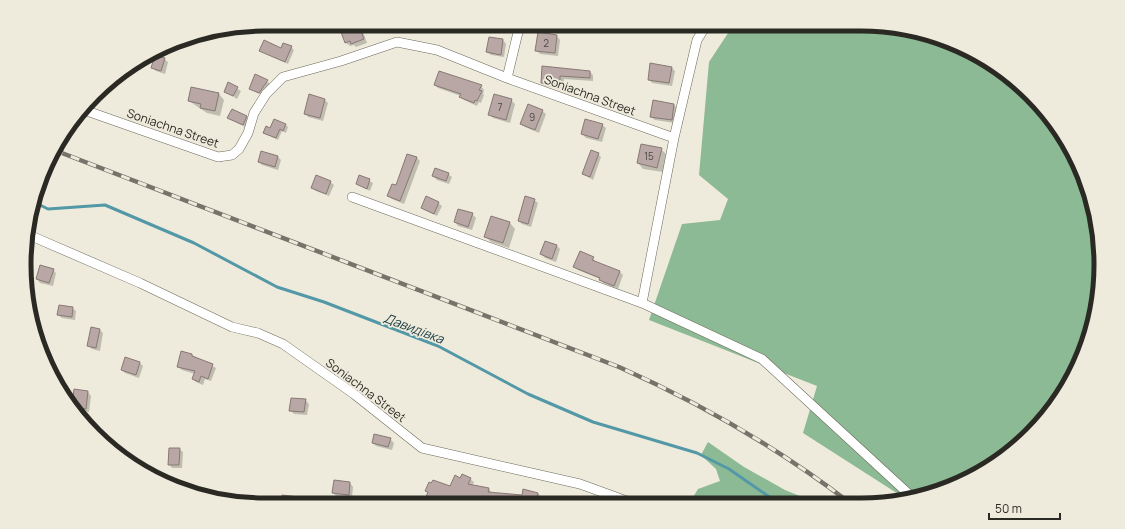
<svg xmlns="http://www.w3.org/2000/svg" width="1125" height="529" font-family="Manrope,sans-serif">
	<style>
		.forest { fill: #8cba94 }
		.shadow { fill: #0003 }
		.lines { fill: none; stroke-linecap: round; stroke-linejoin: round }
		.stream { stroke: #5398a7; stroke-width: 3 }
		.building { fill: #b8a7a4; stroke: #887875 }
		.minor-casing { stroke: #6c685b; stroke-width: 10 }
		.minor { stroke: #fff; stroke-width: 9 }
		.rail-casing { stroke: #76736a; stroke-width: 4.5 }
		.rail { stroke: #efebdc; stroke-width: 3; stroke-dasharray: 9; stroke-linecap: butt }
		.labels { text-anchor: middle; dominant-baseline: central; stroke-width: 3.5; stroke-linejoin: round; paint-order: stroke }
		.number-label { font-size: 10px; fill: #4e4843 }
		.street-label { font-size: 12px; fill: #2b2923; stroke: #efebdc }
		.water-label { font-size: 13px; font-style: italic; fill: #1c3e45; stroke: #efebdc }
		.rim { fill: none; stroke: #2b2923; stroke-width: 5 }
	</style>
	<rect width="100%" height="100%" fill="#efebdc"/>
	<path class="forest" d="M734 24H861L952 42 1030 94 1083 172 1101 264 1083 356 1051 411 1007 455 953 487 906 499 803 433 817 386 649 320 682 224 720 220 728 199 699 175 709 62Z
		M708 442 744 467 785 490 812 501 813 503 689 504 698 489 720 481 716 469 701 455Z"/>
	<path class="shadow" d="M316 24H324L317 27Z
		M355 24 361 26 367 43 356 47 354 45 350 46 346 43 341 29Z
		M495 24H517L516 31 501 30Z
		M668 24H689V28L671 26Z
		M557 36 560 40 558 56 540 54 536 50Z
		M490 38 503 40 506 44 504 57 491 55 487 52Z
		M291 47 294 50 288 64 260 50H282Z
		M154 56 164 59 168 62 165 74 156 71 152 68 155 60 149 59Z
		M543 67 590 72 593 75V81L564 79 563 88 545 86 542 83Z
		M671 67 675 71 672 86 652 83 649 79Z
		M256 76 271 84 263 96 250 88Z
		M229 84 241 91 237 99 225 91Z
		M435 85 481 86 484 90 483 94 484 95 481 103 479 102 477 106 464 100 461 96 438 88Z
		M219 94 224 100 220 116 207 113 189 101Z
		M310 96 325 100 328 103 323 121 308 117 305 113Z
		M511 100 515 104 510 123 493 118 489 114Z
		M674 105 677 108 675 123 655 120 651 117Z
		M542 111 546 114 539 133 525 127 521 124Z
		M246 117 250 120 247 128 229 118Z
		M286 125 288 127 286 133 282 131 278 140 264 133Z
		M602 125 606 128 602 142 586 138 582 134Z
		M661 149 666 154 663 172 643 169 638 163Z
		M598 154 601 157 593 180 583 174Z
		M408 155 417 158 420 161 404 204 392 199 389 196 397 187Z
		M278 157 281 160 278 170 262 165 259 162Z
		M448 174 452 177 449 184 437 180 433 176Z
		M360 176 373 183 370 191 357 184Z
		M330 182 334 185 329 196 316 191 312 188Z
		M534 200 538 203 531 227 522 224 519 221Z
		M438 203 442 206 437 216 422 208Z
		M472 214 476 218 472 230 458 226 455 222Z
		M492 217 510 223 515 229 509 248 491 242 485 236Z
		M557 246 560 249 556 262 545 258 541 254Z
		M593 258 596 263 620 272 623 275 618 289 603 283 600 279 578 270 574 267Z
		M53 270 56 273 53 286 40 283 37 279Z
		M72 308 76 311 75 320 62 318 58 315Z
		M100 330 103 333 100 351 92 349 88 346Z
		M192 355 216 368 211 381 205 379 203 385 196 382 193 379 195 374 182 370 178 367Z
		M140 363 143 366 139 378 125 373 122 370Z
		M88 392 91 396 89 412 77 410 73 405Z
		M305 400 309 404 307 415 294 414 290 410Z
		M390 439 394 443 392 450 376 446 373 443Z
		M179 449 183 452 182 468H172L169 464Z
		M460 479H470L474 482 472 486 489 489 492 493 490 504H450L431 499 426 491 450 488Z
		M334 481 350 483 353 487 352 498 336 496 333 493Z
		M524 491 538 493 541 497 540 504H500L501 494 522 496Z
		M298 498 302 502 301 505H282Z
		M360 500 371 502 373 505H359Z"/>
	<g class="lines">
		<path class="stream" d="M34 202 48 209 105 205 194 243 277 287 324 302 438 346 528 394 593 422 697 453 729 469 778 503"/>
	</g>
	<path class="building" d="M338 24H358L364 39 351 44 350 41 345 43Z
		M538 32 557 35 555 53 535 51Z
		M489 37 503 39 501 55 486 52Z
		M264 40 281 48 283 43 292 46 285 62 259 51Z
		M155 55 165 58 161 71 151 68Z
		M650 63 672 67 669 83 648 80Z
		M542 66 590 71V78L560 76V85L541 83Z
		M439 71 482 85 479 90 482 91 477 101 475 100 474 103 459 97 461 94 434 85Z
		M255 74 268 80 259 93 249 89Z
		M228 82 238 87 233 96 224 92Z
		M191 87 219 93 215 111 200 108 201 104 188 101Z
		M309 94 325 99 320 118 304 114Z
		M494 94 512 99 506 120 488 115Z
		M653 100 674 104 672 120 650 117Z
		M528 104 543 110 535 130 520 124Z
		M232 109 247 116 243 125 227 118Z
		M274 119 286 124 283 131 280 129 276 138 263 133 266 126 270 128Z
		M585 119 603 124 598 139 581 134Z
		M641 144 662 148 657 168 637 163Z
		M591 150 599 153 590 177 582 174Z
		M261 151 278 156 275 167 258 162Z
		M407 154 417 157 400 201 387 196 392 184 396 185Z
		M435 168 449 173 446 181 432 176Z
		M316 175 331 181 326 194 311 188Z
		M359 175 370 179 367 189 356 184Z
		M426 196 439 202 434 214 421 208Z
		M525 196 535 199 528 224 518 221Z
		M458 209 473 213 468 227 454 222Z
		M491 216 510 222 503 243 484 237Z
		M545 241 557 245 552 259 540 254Z
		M580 251 594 257 592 260 620 271 614 286 599 280 600 278 573 267Z
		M40 265 54 269 49 283 36 279Z
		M59 305 73 307 72 317 57 315Z
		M91 327 100 329 96 348 87 346Z
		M181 351 192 354V356L213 364 208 379 201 376 199 382 192 379 195 371 177 367Z
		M125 357 140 362 136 375 121 370Z
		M74 389 88 391 86 409 75 408 72 404Z
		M291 398 306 399 304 412 289 411Z
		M374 434 391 438 388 447 372 443Z
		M169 448H180L179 465H168Z
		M462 474 471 478 468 484 489 488 488 492 522 495 523 489 538 493 536 504H481L464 501 463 504H457L436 498 433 504H423L428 492 425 491 429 482 431 483 433 480 450 486 455 475 460 478Z
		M334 480 350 482 349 495 332 493Z
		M282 495 299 497 298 505H281Z"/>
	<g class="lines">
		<g class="minor-casing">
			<path id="minor" d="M507 78 520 24
				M84 110 218 157 232 155 239 149 248 133 254 113 266 94 283 77 341 61 397 42 437 50 507 78 674 138
				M352 197 642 303 674 138 697 40 707 24
				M29 235 140 283 232 327 258 333 283 344 354 394 422 448 580 484 635 504
				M642 303 762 359 912 497"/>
		</g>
		<use href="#minor" class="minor"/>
		<g class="rail-casing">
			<path id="rail" d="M54 150 619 367C702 404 778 448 850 503"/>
		</g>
		<use href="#rail" class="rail"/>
	</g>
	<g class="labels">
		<g class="number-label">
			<text x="546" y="43">2</text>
			<text x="500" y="107">7</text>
			<text x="532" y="117">9</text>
			<text x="649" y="156">15</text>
		</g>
		<g class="street-label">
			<text transform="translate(590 95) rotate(20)">Soniachna Street</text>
			<text transform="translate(173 128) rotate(19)">Soniachna Street</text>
			<text transform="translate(366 390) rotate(37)">Soniachna Street</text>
		</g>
		<g class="water-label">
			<text transform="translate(414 328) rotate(21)">Давидівка</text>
		</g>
	</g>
	<path d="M0 0H1125V529H0ZM264 31H861A233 233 0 0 1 1094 264V265A233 233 0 0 1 861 498H264A233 233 0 0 1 31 265V264A233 233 0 0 1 264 31Z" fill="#efebdc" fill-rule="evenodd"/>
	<path class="rim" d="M264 31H861A233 233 0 0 1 1094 264V265A233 233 0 0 1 861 498H264A233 233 0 0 1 31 265V264A233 233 0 0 1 264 31Z"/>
	<path d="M989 513v6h71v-6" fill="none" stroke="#2b2923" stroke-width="2"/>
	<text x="995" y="513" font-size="12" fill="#2b2923" stroke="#efebdc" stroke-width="3" paint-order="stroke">50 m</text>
</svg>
